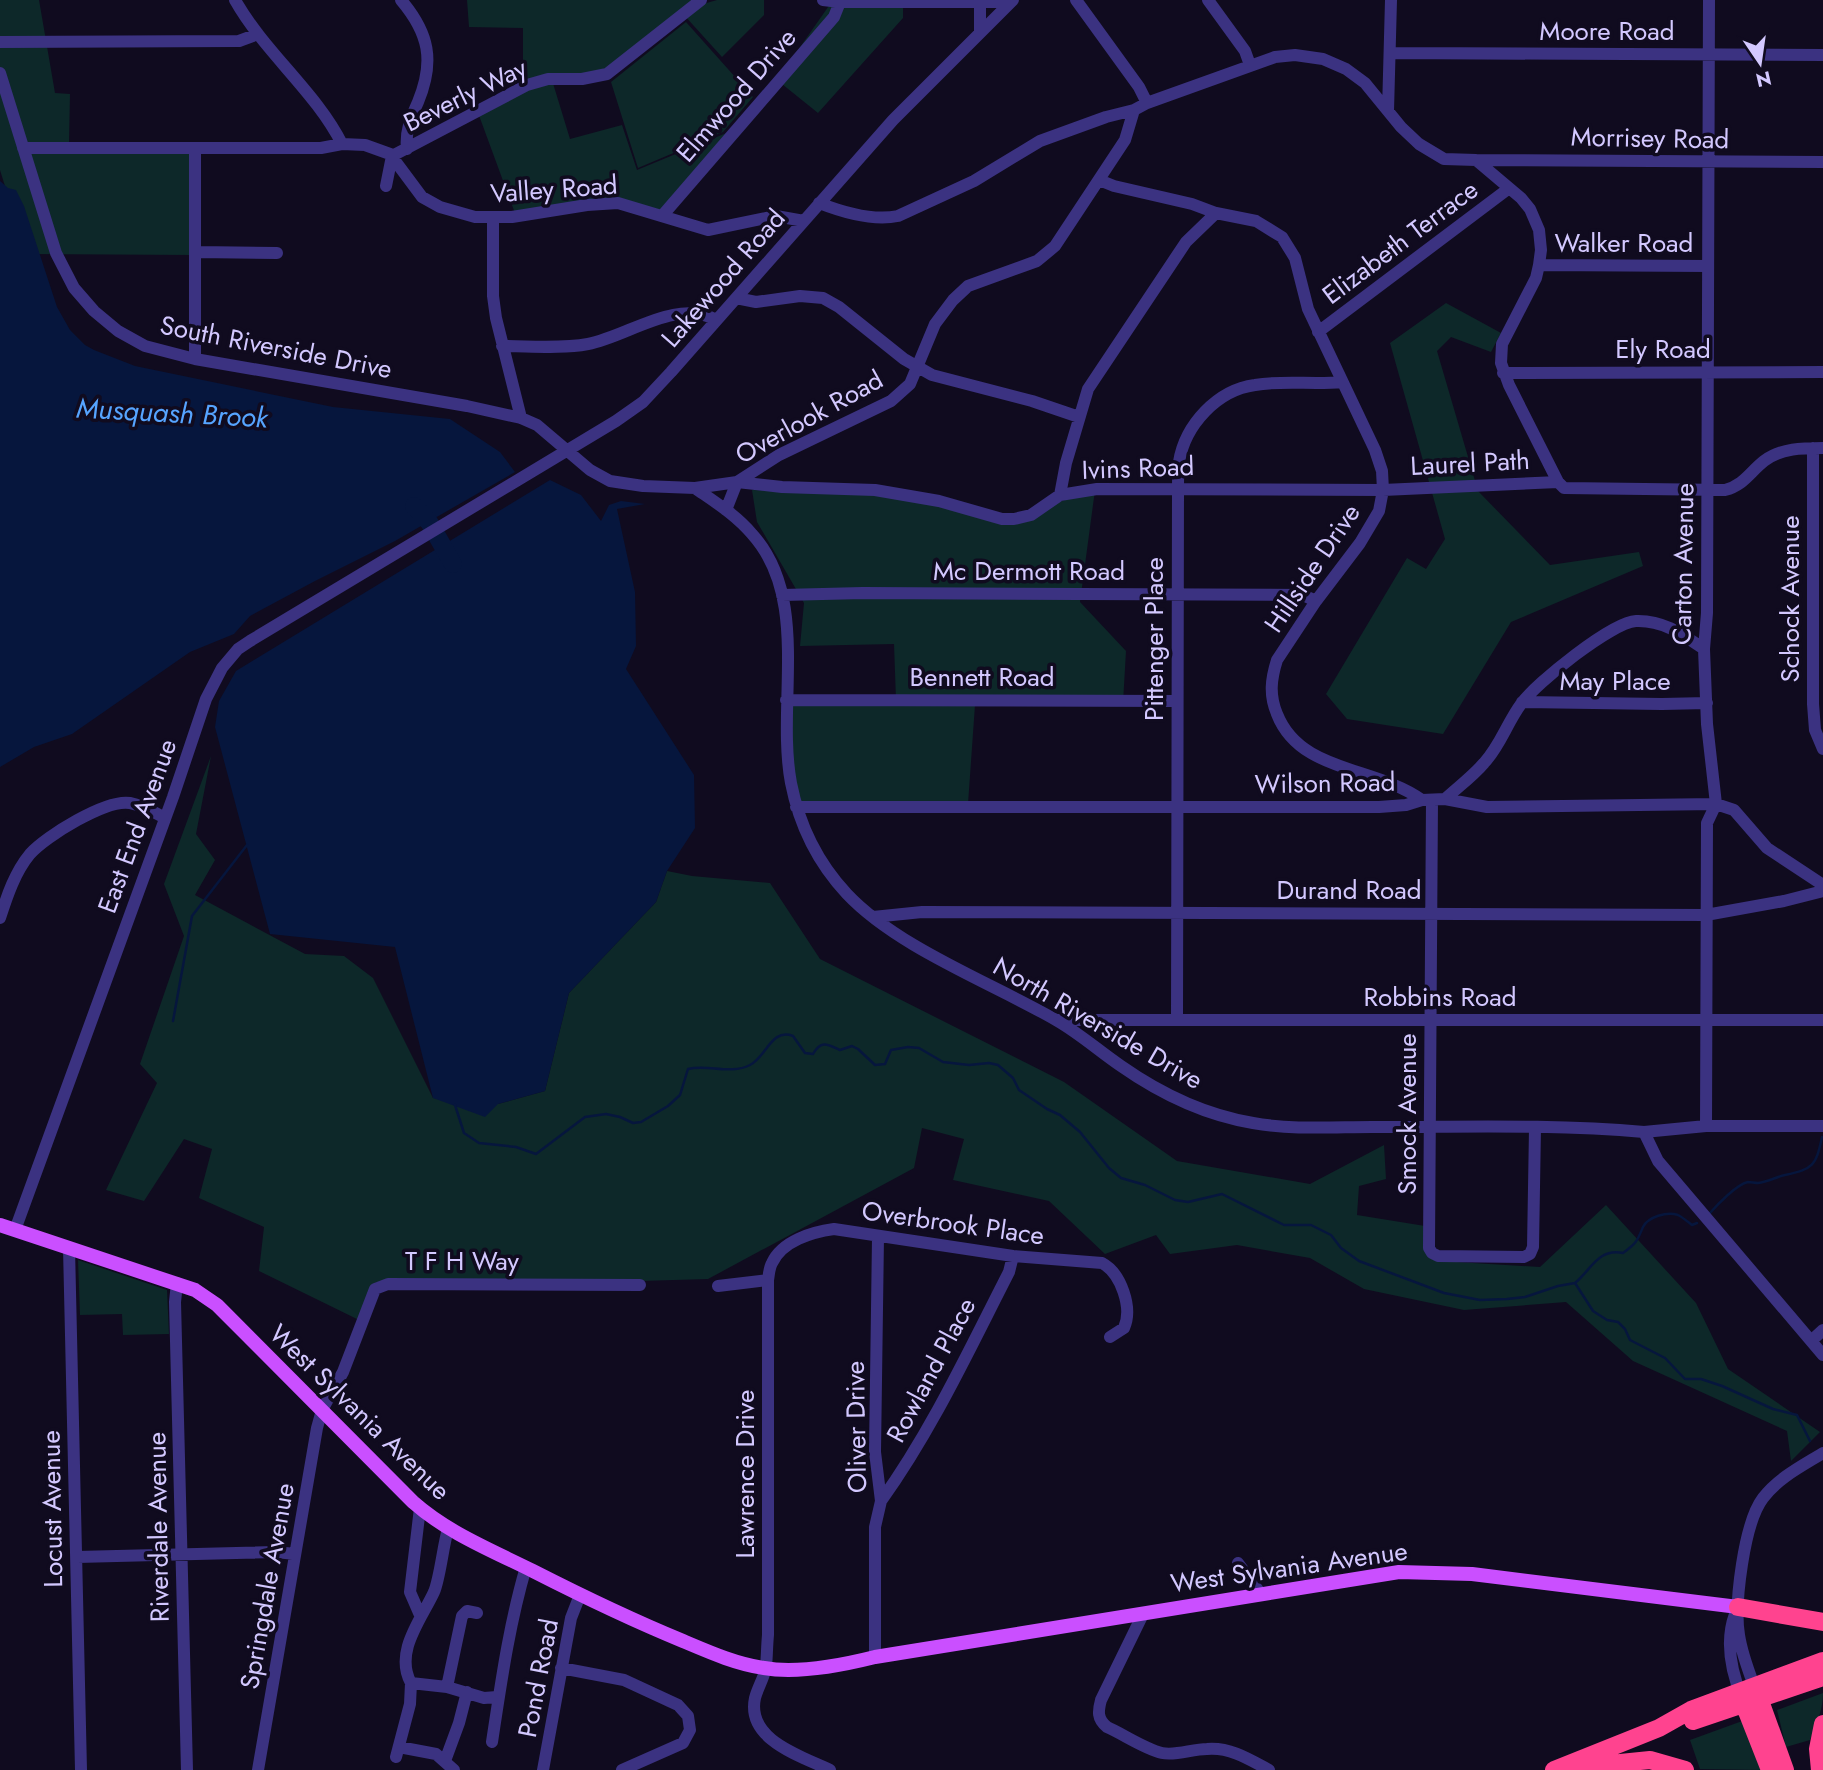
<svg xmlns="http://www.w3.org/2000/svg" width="1823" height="1770" font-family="Jost,sans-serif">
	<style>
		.green { fill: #0d2829 }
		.water { fill: #06163d }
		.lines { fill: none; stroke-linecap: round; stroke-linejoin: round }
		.stream { stroke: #06163d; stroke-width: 2.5 }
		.river { stroke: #06163d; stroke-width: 18 }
		.minor { stroke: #3b3281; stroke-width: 12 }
		.major { stroke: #ca4fff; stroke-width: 14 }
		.highway { stroke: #ff438f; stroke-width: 18 }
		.labels { text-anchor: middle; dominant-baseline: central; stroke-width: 7; stroke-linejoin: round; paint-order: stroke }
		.street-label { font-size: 26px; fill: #d3c8ff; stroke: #100b1f }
		.water-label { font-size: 28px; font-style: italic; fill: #56a4ff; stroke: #100b1f }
	</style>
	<rect width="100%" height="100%" fill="#100b1f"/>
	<path class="green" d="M0 0H39L55 93 70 94 69 143 193 144 194 255 26 254 0 170Z
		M467 0H693L696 6 717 0H764V15L722 57 684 15 604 75 552 80 570 139 622 125 637 170 736 129 662 215 609 202 516 216 477 110 523 87V28L469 27Z
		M833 0H903V18L818 113 777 80Z
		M686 22 753 97 723 132 638 168 611 82Z
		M1446 303 1501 333 1491 352 1451 337 1437 351 1478 491 1550 565 1639 552 1643 566 1511 622 1443 734 1347 719 1326 694 1407 558 1426 569 1445 539 1390 343Z
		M752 490 893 492 1002 521 1095 490 1080 602 1126 651 1123 703 975 705 968 804 794 805 786 701 896 700 894 644 800 646 804 603 757 522Z
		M211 756 196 834 215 860 195 895 305 954 344 956 373 978 433 1098 498 1104 545 1091 569 993 656 902 667 871 692 876 770 883 820 959 1064 1082 1177 1161 1310 1184 1384 1145 1386 1179 1359 1186 1357 1215 1425 1226 1440 1261 1540 1267 1606 1205 1696 1303 1728 1369 1820 1432 1791 1461 1787 1431 1633 1361 1566 1302 1464 1310 1364 1289 1310 1258 1237 1245 1170 1254 1156 1235 1105 1254 1049 1201 953 1180 964 1139 922 1128 914 1168 708 1279 606 1282H376L359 1320 259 1271 264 1227 199 1198 212 1149 184 1139 144 1201 106 1190 157 1083 140 1064 184 936 164 884Z
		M78 1260 167 1290 169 1334 123 1335 122 1314 80 1315Z
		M1823 1693C1823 1711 1816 1724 1810 1740L1786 1747 1777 1710Z
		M1745 1720 1763 1770 1700 1769 1690 1740Z"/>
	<path class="water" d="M0 181 8 188 16 190 24 206 57 307 70 330 85 345 94 350 135 366 333 407 450 419 500 452 515 472 395 541 315 581 250 616 234 634 190 652 72 734 34 747 0 767Z
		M550 480 581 495 601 521 609 505 621 501 645 504 617 509 635 592 636 646 626 669 694 775 695 828 667 871 656 902 569 993 545 1091 498 1104 485 1117 433 1098 395 947 270 934 215 727 219 701 236 671Z"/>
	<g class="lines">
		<path class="stream" d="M173 1021 192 916 247 845
			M455 1105 464 1133 479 1143 516 1147 536 1154 585 1117 606 1114 620 1117 633 1123 641 1122 668 1106 680 1095 688 1069C708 1064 730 1075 750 1065 767 1056 771 1028 793 1036L805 1053 813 1054C821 1040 827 1044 840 1050L852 1046 858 1049 875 1065 885 1064 891 1050 908 1047 919 1048 943 1062 969 1065 989 1063 998 1065 1013 1078 1019 1090 1047 1109 1060 1115 1080 1132 1109 1168 1121 1178 1145 1185 1175 1200 1188 1202 1222 1194 1284 1225H1311L1331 1235 1341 1248 1359 1261 1444 1293 1480 1300 1507 1299 1525 1297 1558 1286 1575 1283C1591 1270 1598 1248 1623 1253 1637 1243 1637 1241 1643 1227 1648 1217 1667 1211 1678 1215 1682 1217 1688 1222 1692 1225L1697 1223
			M1710 1213C1717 1205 1737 1184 1748 1182 1751 1182 1755 1183 1758 1183 1768 1182 1776 1177 1785 1175 1813 1169 1816 1166 1822 1137
			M1575 1283 1593 1311 1607 1320 1618 1322 1625 1329 1630 1340 1665 1358 1685 1379H1701L1722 1386 1773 1409 1797 1415 1810 1441"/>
		<path class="river" d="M414 506 429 522 453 564"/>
		<path class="minor" d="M235 0C265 53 316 92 342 144
			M401 0C429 33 435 61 418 102 411 118 405 131 407 149
			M823 0 840 2H1011
			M1076 0 1139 87 1147 103
			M1208 0 1245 51 1250 65
			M980 32V0
			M0 42 239 41 258 34
			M1391 53 1823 55
			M0 73 56 253 74 288 94 311 118 331 145 346 195 359 467 406 521 418 537 425 590 470 610 481 643 486 695 488 737 482 782 487 875 490 939 501 1002 519H1014L1031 515 1060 495 1097 489 1383 490 1558 482
			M1388 111 1391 0
			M23 148H321L342 144 365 145 390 154 422 197 440 207 475 217H512L587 205 618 203 708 230 776 216 804 221
			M195 148V359
			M1476 160 1823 162
			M1099 180 1114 186 1192 204 1216 213 1256 221 1282 237 1295 258 1308 309 1375 450 1382 471 1383 490 1379 511 1360 543 1316 601 1277 660C1271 679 1269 695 1277 714 1300 773 1375 766 1422 800
			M386 186 392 156 527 85 548 79H582L607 74 701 0
			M819 203C842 212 874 221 898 216L974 181 1040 141 1106 117 1134 110
			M662 216 834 17 840 2
			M493 218V296L496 318 521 418
			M196 252 277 253
			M1539 265 1708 266
			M736 298 756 302 800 296 823 298 839 307 904 359 932 375 1032 401 1079 417
			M1318 332 1508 189
			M502 346C530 346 561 349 588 344 629 336 675 298 717 320
			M1503 373 1823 372
			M1813 448V704L1815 730 1823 749
			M695 488C715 502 736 515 752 534 811 599 776 704 791 783 799 824 818 863 847 894 898 948 992 983 1056 1020 1079 1033 1099 1051 1121 1066 1161 1094 1205 1115 1253 1123 1292 1130 1333 1127 1372 1127 1462 1127 1554 1124 1644 1132L1658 1161 1823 1355
			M1060 495 1066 463 1088 389 1186 242 1216 213
			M726 510 737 482 779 455 891 401 910 384 935 324 953 300 968 286 1037 261 1055 246 1125 140 1134 110 1147 103 1275 57 1295 55 1323 59 1346 69 1365 83 1401 127 1419 144 1444 159 1476 160 1521 198 1530 209 1539 230 1541 250 1539 265 1536 278 1502 344 1501 363 1509 385 1558 482 1564 488 1725 490C1744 485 1750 472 1764 461 1781 448 1803 448 1823 448
			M782 595 863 593 1303 595 1316 601
			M786 700 1177 701
			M1522 702 1662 704 1707 703
			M1445 799C1458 787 1473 776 1484 763 1500 746 1507 723 1521 704 1536 683 1612 622 1636 621 1663 620 1682 634 1704 649
			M1432 800 1429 1248 1432 1253 1438 1256 1524 1257 1530 1254 1533 1247 1535 1128
			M796 807H1379L1406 805 1422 800 1445 799 1487 807 1716 804 1734 810 1767 848 1823 885
			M873 917 922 912 1706 915 1784 901 1823 891
			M0 918C7 896 15 872 30 854 46 836 106 799 130 803 142 805 154 812 165 818
			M1057 1020H1823
			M1177 1020 1178 489C1178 480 1178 470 1179 462 1185 425 1217 390 1255 385 1284 380 1313 385 1342 382
			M1706 1126 1707 823 1716 804 1707 724 1704 649 1707 613 1709 0
			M1644 1132 1706 1126H1823
			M15 1230 173 797 206 699 222 668 238 649 250 641 616 421 643 402 671 372 893 120 1013 0
			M69 1248 81 1770
			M177 1283 175 1302 187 1770
			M718 1286 768 1280
			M1811 1341 1823 1330
			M881 1501C932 1430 969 1350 1009 1272L1013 1256
			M420 1508 410 1592 420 1615
			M448 1529C443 1546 440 1578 434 1592 421 1620 394 1652 411 1683L447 1687 484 1698 497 1697
			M77 1557 276 1552 295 1554
			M1238 1563 1261 1594
			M1143 1614 1101 1700C1098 1711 1097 1719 1107 1727 1123 1734 1145 1749 1162 1753 1176 1756 1192 1749 1207 1749 1230 1747 1249 1759 1269 1770
			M1735 1614C1725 1641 1731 1671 1742 1698
			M875 1657V1527L881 1501 875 1452 878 1237
			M561 1668 624 1680 678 1705 688 1716 690 1730 683 1743 622 1770
			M447 1687 462 1616 467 1611 477 1613
			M1756 1691C1749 1672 1742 1655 1739 1635 1734 1604 1744 1523 1763 1498 1778 1478 1802 1466 1823 1453
			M492 1742C501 1683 509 1625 526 1567
			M399 1747 436 1754 454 1770
			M396 1757 410 1704 411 1683
			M445 1761 459 1723 467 1692
			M258 1770 317 1428 322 1410 343 1372 375 1289 388 1284 640 1285
			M543 1770 571 1618 580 1595
			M830 1770C801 1756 746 1740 755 1698 758 1687 764 1678 766 1667 767 1656 767 1645 768 1635V1280C769 1275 769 1268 772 1263 782 1241 812 1232 834 1229L1013 1256 1102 1263C1121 1273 1133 1308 1124 1328L1110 1337"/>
		<path class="major" d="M0 1225 195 1290 217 1305 413 1502C448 1533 491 1550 533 1571 582 1596 632 1620 683 1641 709 1652 736 1664 764 1668 797 1674 843 1665 875 1657L1399 1572 1472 1574 1738 1607"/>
		<path class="highway" d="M1738 1607 1823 1622
			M1759 1698 1785 1770
			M1744 1704 1770 1770
			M1693 1721 1823 1677
			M1581 1767 1650 1760 1685 1770
			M1554 1770 1659 1728 1691 1710 1823 1661
			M1820 1770 1818 1749 1823 1724"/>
	</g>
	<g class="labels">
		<g class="street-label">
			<text x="1607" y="31">Moore Road</text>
			<text transform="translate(465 95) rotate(-26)">Beverly Way</text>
			<text transform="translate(736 95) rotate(-49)">Elmwood Drive</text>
			<text transform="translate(1650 138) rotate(1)">Morrisey Road</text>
			<text transform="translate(554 189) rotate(-4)">Valley Road</text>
			<text transform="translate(1400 242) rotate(-37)">Elizabeth Terrace</text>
			<text x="1624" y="243">Walker Road</text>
			<text transform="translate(723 278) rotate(-49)">Lakewood Road</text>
			<text transform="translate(276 347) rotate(11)">South Riverside Drive</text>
			<text x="1663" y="349">Ely Road</text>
			<text transform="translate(809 417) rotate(-29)">Overlook Road</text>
			<text transform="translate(1470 463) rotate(-3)">Laurel Path</text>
			<text transform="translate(1138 468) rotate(-2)">Ivins Road</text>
			<text transform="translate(1683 564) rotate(-89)">Carton Avenue</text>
			<text transform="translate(1312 568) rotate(-56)">Hillside Drive</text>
			<text x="1029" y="571">Mc Dermott Road</text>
			<text transform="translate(1790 599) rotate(-90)">Schock Avenue</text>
			<text transform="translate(1154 639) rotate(-90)">Pittenger Place</text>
			<text x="982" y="677">Bennett Road</text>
			<text x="1615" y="681">May Place</text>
			<text transform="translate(1325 783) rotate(-1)">Wilson Road</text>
			<text transform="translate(137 826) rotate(-70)">East End Avenue</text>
			<text x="1349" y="890">Durand Road</text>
			<text x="1440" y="997">Robbins Road</text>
			<text transform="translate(1098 1023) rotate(30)">North Riverside Drive</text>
			<text transform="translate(1407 1114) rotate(-90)">Smock Avenue</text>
			<text transform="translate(953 1223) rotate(8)">Overbrook Place</text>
			<text x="462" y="1261">T F H Way</text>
			<text transform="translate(931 1370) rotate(-62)">Rowland Place</text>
			<text transform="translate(360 1412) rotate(44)">West Sylvania Avenue</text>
			<text transform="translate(856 1427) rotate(-91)">Oliver Drive</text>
			<text transform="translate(745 1474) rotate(-90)">Lawrence Drive</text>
			<text transform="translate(52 1509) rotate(-91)">Locust Avenue</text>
			<text transform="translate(158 1527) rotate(-91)">Riverdale Avenue</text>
			<text transform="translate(1289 1567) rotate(-8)">West Sylvania Avenue</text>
			<text transform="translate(267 1586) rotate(-80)">Springdale Avenue</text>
			<text transform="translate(538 1678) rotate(-79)">Pond Road</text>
		</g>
		<g class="water-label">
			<text transform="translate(172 413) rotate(3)">Musquash Brook</text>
		</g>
	</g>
	<g transform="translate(1760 63) rotate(167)" stroke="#100b1f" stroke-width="5" paint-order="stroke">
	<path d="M0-5L12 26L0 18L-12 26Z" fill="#d3c8ff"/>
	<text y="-10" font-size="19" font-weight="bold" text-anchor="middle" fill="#d3c8ff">N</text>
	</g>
</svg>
